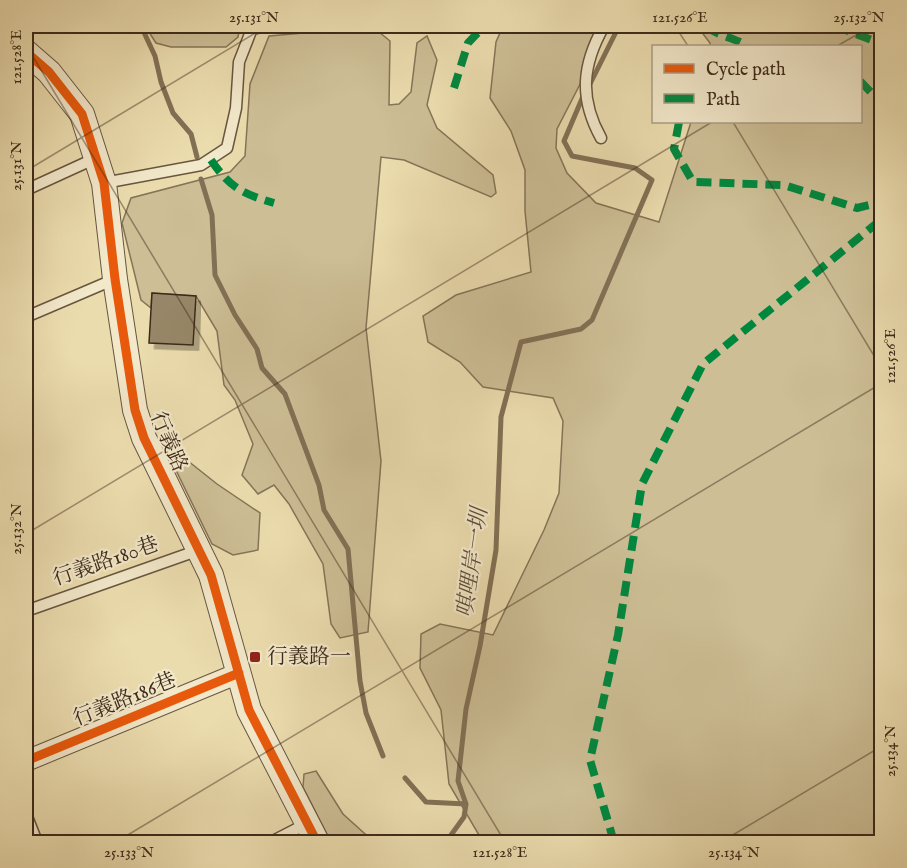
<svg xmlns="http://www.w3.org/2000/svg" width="907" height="868" font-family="'IM FELL English','Noto Serif TC',serif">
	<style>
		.green { fill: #cdbe95; stroke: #857458; stroke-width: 1.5 }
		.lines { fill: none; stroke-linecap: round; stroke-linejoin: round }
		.stream { stroke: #827055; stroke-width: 5 }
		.building { fill: #978767; stroke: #3d2a1a; stroke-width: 1.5; filter: url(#shadow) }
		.service-casing { stroke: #68563f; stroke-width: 13 }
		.minor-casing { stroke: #68563f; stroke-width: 22 }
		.tertiary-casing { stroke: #68563f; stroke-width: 26 }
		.service { stroke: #f2e8ca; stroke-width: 10 }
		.minor { stroke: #f2e8ca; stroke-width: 20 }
		.tertiary { stroke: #f2e8ca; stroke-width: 24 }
		.quiet { stroke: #00873e; stroke-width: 8; stroke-dasharray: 15 8; stroke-linecap: butt }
		.cycleway-casing { stroke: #f2e8ca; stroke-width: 13 }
		.cycleway { stroke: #e8590c; stroke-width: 9 }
		.ticks { fill: none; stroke: #3d2a1a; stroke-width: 1.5; stroke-opacity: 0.45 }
		.poi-dot { fill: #8f2418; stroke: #f2e8ca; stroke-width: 2 }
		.labels { text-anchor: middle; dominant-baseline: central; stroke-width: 4.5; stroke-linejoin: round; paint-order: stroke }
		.street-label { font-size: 21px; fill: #3d2a1a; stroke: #f2e8ca }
		.poi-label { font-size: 21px; fill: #3d2a1a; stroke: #f2e8ca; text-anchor: start }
		.water-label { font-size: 22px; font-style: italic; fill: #604d37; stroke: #f2e8ca }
		.neatline { fill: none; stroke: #3d2a1a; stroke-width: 2 }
		.ticks-label { font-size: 15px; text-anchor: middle; fill: #3d2a1a }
	</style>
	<defs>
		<filter id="shadow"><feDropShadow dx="5.5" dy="5.5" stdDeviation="0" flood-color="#0004"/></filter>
	</defs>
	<rect width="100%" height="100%" fill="#ebdcae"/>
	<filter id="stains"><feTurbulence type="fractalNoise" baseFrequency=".00333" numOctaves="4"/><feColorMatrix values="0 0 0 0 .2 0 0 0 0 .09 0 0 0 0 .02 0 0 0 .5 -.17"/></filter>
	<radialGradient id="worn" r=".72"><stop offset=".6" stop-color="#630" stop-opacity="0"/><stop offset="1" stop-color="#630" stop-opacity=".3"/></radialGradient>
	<path class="green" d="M145 26H240L238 37 226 47H171L156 43Z
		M503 26H610L557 129 556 148 567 173 596 203 659 222 691 122H860V46H710V43L697 26H881V842H483L449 784 441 710 420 668 421 634 440 624 493 635 544 530 559 493 563 421 553 398 483 387 460 362 428 342 423 316 456 295 531 272 525 211V170L511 131 490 98 496 42Z
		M373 27 390 41 389 105 399 104 411 92 417 43 427 36 437 60 427 105 437 128 493 175 496 193 491 197 404 160 381 157 366 328 381 461 368 632 340 638 331 624 323 564 289 504 274 485 258 494 242 475 253 444 235 400 224 385 217 331 196 296 152 293 151 308 141 300 122 223 131 198 230 172 245 156 250 84 269 36Z
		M178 453 217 484 260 513 258 550 233 555 212 544 172 462Z
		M316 771 343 814 374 842H331L303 787 304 774Z"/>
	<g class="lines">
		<path class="stream" d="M141 26 155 56 161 82 173 113 191 134 197 157
			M589 86 619 26
			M201 179 212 215 215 275 235 315 257 349 262 368 285 394 319 485 324 510 348 549 360 681 366 713 383 756
			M405 778 426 802 466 804
			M446 842 464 817 466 804 458 781 466 709 480 646 496 550 501 417 521 342 581 329 592 320 652 180 635 168 572 156 564 141 584 94"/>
	</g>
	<path class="building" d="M152 293 196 296 193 345 149 343Z"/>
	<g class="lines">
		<g class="service-casing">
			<path id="service" d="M252 29 267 26
				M601 138C579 98 582 65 604 26
				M104 183 201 165 227 148 236 108 239 62 253 26
				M26 190 96 158
				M26 317 115 279
				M26 611 199 550
				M26 814 37 842
				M271 842 306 824"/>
		</g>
		<g class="minor-casing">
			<path id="minor" d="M26 761 239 673"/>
		</g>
		<g class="tertiary-casing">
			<path id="tertiary" d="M26 52 49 72 82 114 104 183 115 279 135 410 144 438 211 575 249 710 317 842"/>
		</g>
		<use href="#service" class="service"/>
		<use href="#minor" class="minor"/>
		<use href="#tertiary" class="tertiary"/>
		<path class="quiet" d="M706 26C719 37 734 37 747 46
			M835 26 882 44
			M860 81 882 104
			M454 88 468 43 484 26
			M679 122 674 149 693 182 784 185 857 208 882 202
			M211 160C230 188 243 194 274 203
			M614 842 590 760 618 635 642 484 703 364 882 219"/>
		<g class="cycleway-casing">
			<path id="cycleway" d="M26 52 49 72 82 114 104 183 115 279 135 410 144 438 211 575 249 710 317 842
				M26 761 239 673"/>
		</g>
		<use href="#cycleway" class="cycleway"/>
	</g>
	<path class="ticks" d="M675 26 688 46M26 45 505 842M837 46 872 26M733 122 882 369M26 171 267 26M26 534 712 122M116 842 882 383M721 842 882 746"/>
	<rect class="poi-dot" x="249" y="651" width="12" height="12" rx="3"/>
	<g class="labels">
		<g class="street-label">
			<text transform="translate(168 442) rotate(67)">行義路</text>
			<text transform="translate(106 562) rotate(-19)">行義路180巷</text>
			<text transform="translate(125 700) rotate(-22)">行義路186巷</text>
		</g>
		<g class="poi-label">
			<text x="267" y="657">行義路一</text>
		</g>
		<g class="water-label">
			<text transform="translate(473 563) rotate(-82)">唭哩岸一圳</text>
		</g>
	</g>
	<rect width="907" height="868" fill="none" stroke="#ebdcae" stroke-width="66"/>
	<rect x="652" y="45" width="210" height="78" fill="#f2e8ca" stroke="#aa9c84" stroke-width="1.5"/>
	<rect x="664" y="64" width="30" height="9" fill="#e8590c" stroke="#aa9c84" stroke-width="1.5"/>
	<text x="706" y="75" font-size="18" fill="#3d2a1a">Cycle path</text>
	<rect x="664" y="94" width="30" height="9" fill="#00873e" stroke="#aa9c84" stroke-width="1.5"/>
	<text x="706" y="105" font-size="18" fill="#3d2a1a">Path</text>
	<rect x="33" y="33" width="841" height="802" class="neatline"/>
	<g class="ticks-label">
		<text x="254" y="22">25.131°N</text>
		<text x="680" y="22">121.526°E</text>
		<text x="859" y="22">25.132°N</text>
		<text transform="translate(16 57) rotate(-90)" y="5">121.528°E</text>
		<text transform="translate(16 166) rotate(-90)" y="5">25.131°N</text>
		<text transform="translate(890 356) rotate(-90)" y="5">121.526°E</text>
		<text transform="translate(16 529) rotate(-90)" y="5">25.132°N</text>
		<text transform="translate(890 751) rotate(-90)" y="5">25.134°N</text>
		<text x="129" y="857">25.133°N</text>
		<text x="500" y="857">121.528°E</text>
		<text x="734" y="857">25.134°N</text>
	</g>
	<rect width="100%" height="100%" filter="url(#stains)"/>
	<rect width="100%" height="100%" fill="url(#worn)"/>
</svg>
